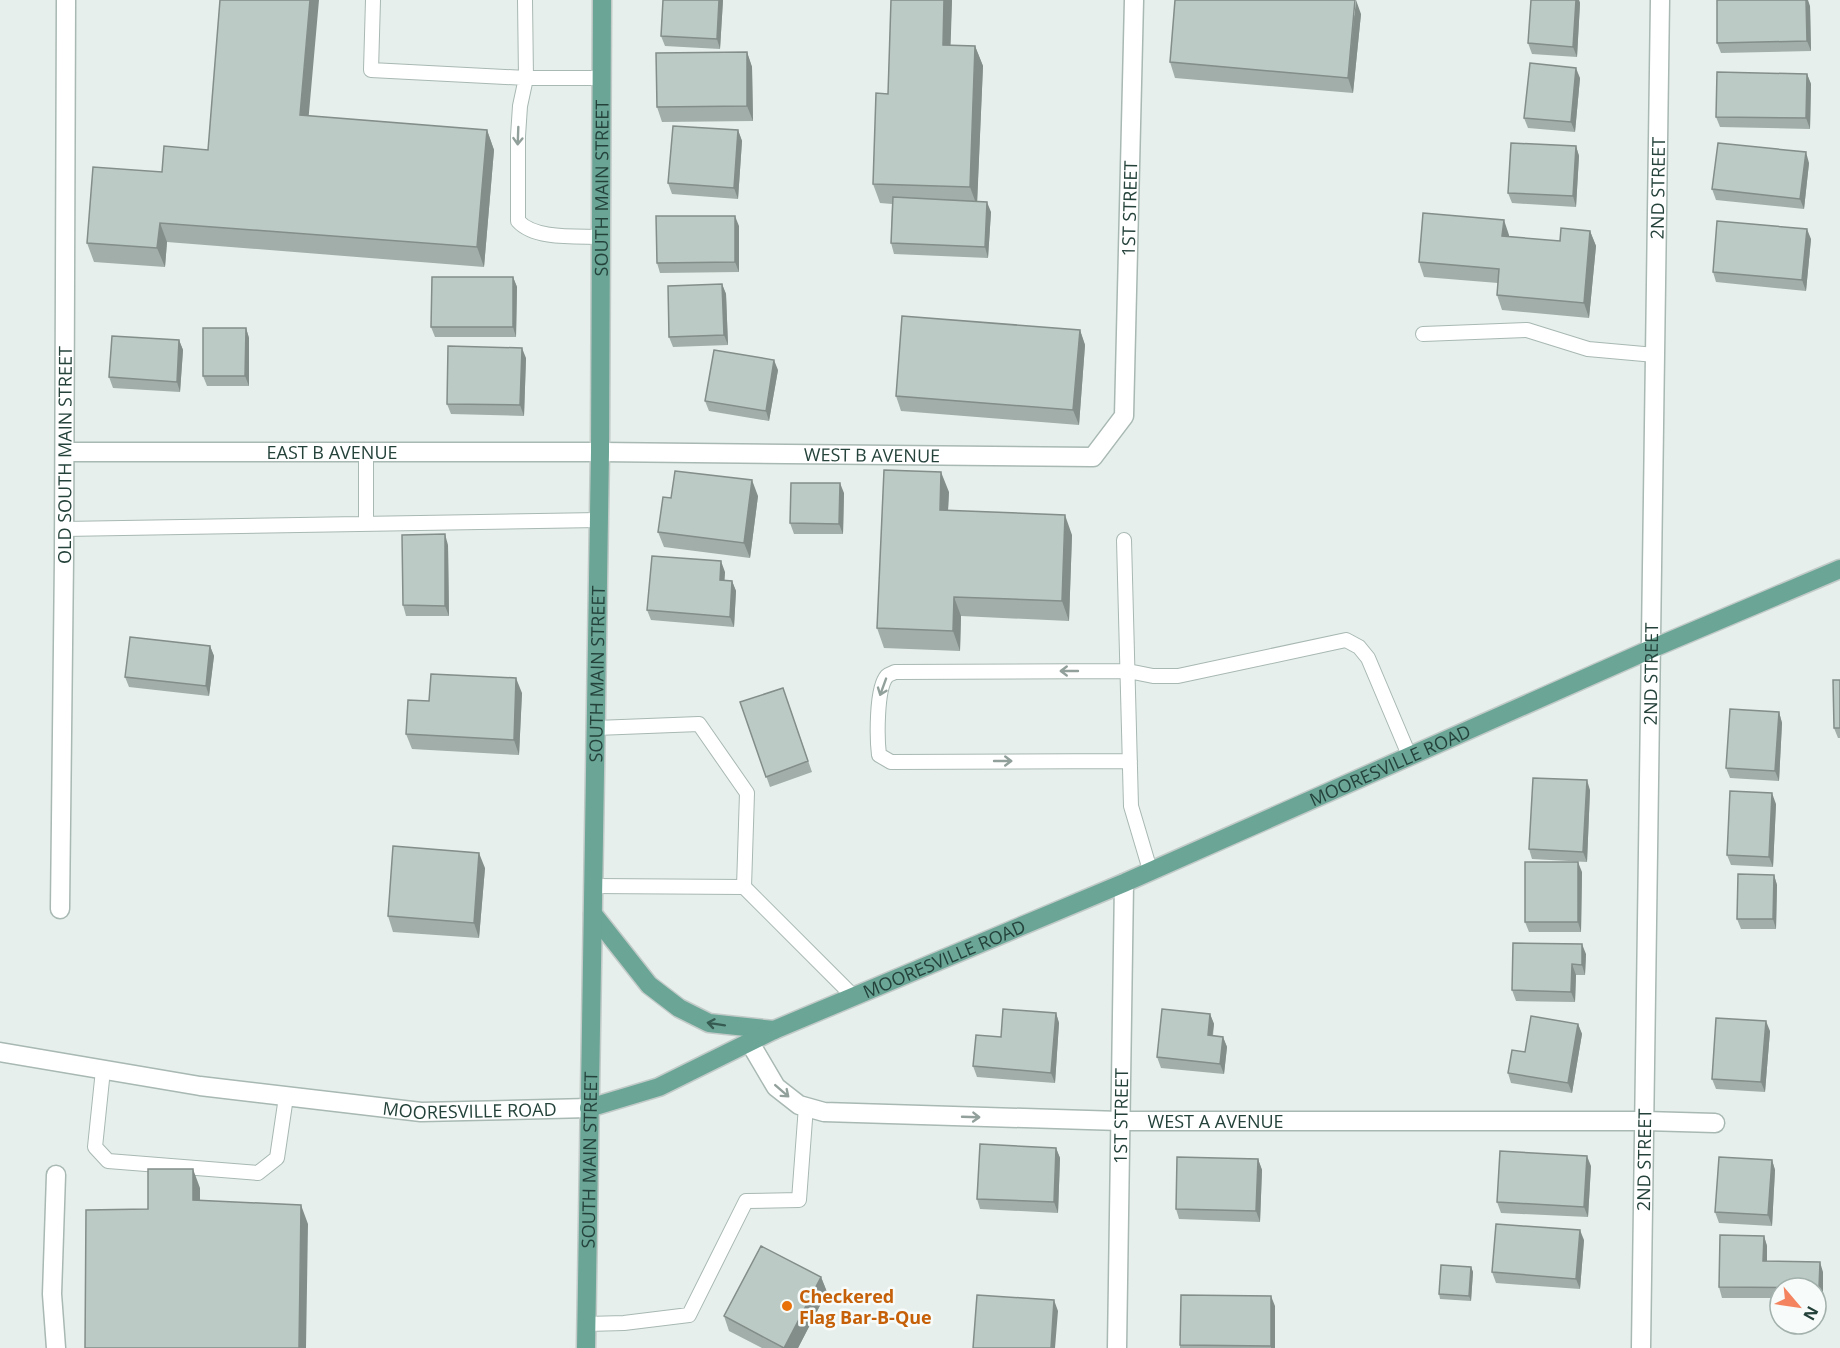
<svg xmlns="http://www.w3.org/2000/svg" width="1840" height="1348" font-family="'Open Sans',sans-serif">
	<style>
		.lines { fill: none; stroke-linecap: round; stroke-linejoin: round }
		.service-casing { stroke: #a8b8b2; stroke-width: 16 }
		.minor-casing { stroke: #a8b8b2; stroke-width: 21 }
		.tertiary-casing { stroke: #a8b8b2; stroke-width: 21 }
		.primary-casing { stroke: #c2cac8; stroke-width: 21 }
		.service { stroke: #fff; stroke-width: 14 }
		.minor { stroke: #fff; stroke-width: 18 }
		.tertiary { stroke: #fff; stroke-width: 18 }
		.primary { stroke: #6aa596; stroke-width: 18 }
		.wall { fill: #a1aea9 }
		.shaded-wall { fill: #838d89 }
		.building { fill: #bbcac4; stroke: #838d89; stroke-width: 1.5 }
		.oneway { stroke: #92a09c }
		.oneway2 { stroke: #365b51 }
		.food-dot { fill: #e8710a; stroke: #f7fbf9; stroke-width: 2 }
		.labels { text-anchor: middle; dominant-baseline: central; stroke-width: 5; stroke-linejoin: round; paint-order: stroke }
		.street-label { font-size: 18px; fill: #24423a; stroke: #f7fbf9 }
		.food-label { font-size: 18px; font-weight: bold; fill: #c56008; stroke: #f7fbf9; text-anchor: start }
	</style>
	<rect width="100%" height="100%" fill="#e6efeb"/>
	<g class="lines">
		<g class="service-casing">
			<path id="service" d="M373 0 371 70 526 78H601
				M525 0 526 78 520 106 518 136V221C535 240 577 236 601 237
				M1423 334 1527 330 1588 349 1655 355
				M366 452V523
				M64 529 599 520
				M1124 540 1131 806 1150 870
				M596 728 699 724 747 793 744 887 853 996
				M1130 761 891 762 879 755C877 739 876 688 887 676 889 674 893 673 895 672L1128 671 1153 676H1178L1346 640 1359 647 1368 658 1409 755
				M593 886 744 887
				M103 1070 95 1147 108 1161 258 1173 277 1158 286 1097
				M587 1324 624 1323 689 1315 746 1201 799 1200 806 1106"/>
		</g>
		<g class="minor-casing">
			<g id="minor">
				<path id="s1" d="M65 452H600L1093 457 1124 416 1134 0"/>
				<path id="s2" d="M60 909 64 558 66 0"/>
				<path id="s3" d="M750 1043 776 1087 799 1105 824 1112 1120 1121H1645L1715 1123"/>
				<path d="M56 1348 52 1294 56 1175"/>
				<path id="s4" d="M1117 1348 1124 883"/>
				<path id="s5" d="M1641 1348 1660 0"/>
			</g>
		</g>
		<g class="tertiary-casing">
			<g id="tertiary">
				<path id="s6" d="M0 1052 200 1086 421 1112 589 1108"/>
			</g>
		</g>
		<g class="primary-casing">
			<g id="primary">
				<path d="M593 914 649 985 679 1008 709 1023 774 1030"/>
				<path id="s7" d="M589 1108 659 1087 774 1030 1124 883 1651 649 1840 569"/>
				<path id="s8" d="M586 1348 600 452 602 0"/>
			</g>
		</g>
		<use href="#service" class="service"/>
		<use href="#minor" class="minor"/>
		<use href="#tertiary" class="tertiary"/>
		<use href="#primary" class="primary"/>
	</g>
	<path class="wall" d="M663 0H723L720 49 665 46 661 36Z
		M891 0H952L950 45 975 46 983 66 977 201 991 212 988 258 894 254 891 243 892 204 880 203 873 184 888 94Z
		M1531 0H1579L1580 3 1577 57 1532 54 1528 43Z
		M1810 6 1811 51 1721 53 1717 43Z
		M1361 14 1353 93 1175 78 1170 62Z
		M747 52 752 67 753 121 662 122 657 107Z
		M1807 74 1811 84 1810 129 1720 127 1716 117Z
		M1580 78 1575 132 1528 128 1524 118Z
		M309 116 487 130 494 150 484 267 167 242 165 267 94 262 87 243 162 172 208 150Z
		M738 130 742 141 738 199 672 194 668 183Z
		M1576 146 1579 156 1576 207 1512 203 1508 193Z
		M1809 163 1804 209 1716 200 1712 189Z
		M739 226V272L660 273 657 263Z
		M1590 231 1596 246 1589 318 1502 310 1497 295 1498 283 1424 277 1419 262 1509 235V237L1560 241Z
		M1811 239 1806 291 1716 282 1713 272Z
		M513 277 517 287 516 337H435L431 327Z
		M722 284 726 294 728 345 673 347 669 337Z
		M246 328 249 338V386H207L203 376Z
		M1080 330 1085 345 1079 425 901 411 896 396Z
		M179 340 183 350 180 392 113 388 109 377Z
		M526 358 524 416 451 414 447 404Z
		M778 370 769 421 709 411 705 401Z
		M949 492 948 510 1072 535 1069 621 961 616 960 651 884 648 877 628Z
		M844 493 843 534H794L790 523Z
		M758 496 750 558 664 547 658 532 671 498Z
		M448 545 449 616H406L403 605Z
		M725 572 724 580 732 581 736 591 734 627 651 620 647 610Z
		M210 646 214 656 209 696 129 687 125 677Z
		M1840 680V738H1838L1834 728Z
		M783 688 812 772 770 787 740 702Z
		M522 693 519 755 412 749 406 734Z
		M1779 712 1782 723 1779 781 1730 778 1726 768Z
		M1590 790 1587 862 1532 859 1529 849Z
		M1776 804 1773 867 1731 865 1727 855Z
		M485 868 479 938 393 932 388 916Z
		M1582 872 1581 932H1529L1525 922Z
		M1774 875 1777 885 1776 929H1741L1737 919Z
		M1586 954 1585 975H1576L1575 1002 1516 1001 1512 990Z
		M1056 1013 1059 1023 1055 1083 977 1077 973 1066 1001 1037Z
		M1210 1014 1214 1024 1213 1036 1223 1037 1227 1047 1224 1074 1161 1068 1157 1057Z
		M1578 1024 1582 1034 1572 1093 1511 1083 1508 1073 1525 1052Z
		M1770 1031 1765 1092 1716 1089 1712 1079Z
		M1056 1148 1060 1158 1058 1213 980 1209 977 1199Z
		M1258 1159 1262 1170 1260 1222 1179 1219 1176 1209Z
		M1772 1160 1775 1170 1772 1226 1719 1223 1715 1212Z
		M1591 1166 1588 1217 1501 1213 1497 1202Z
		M1764 1236 1767 1246V1261L1823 1272V1298H1816V1288H1780V1298H1722L1719 1287Z
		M1584 1240 1580 1289 1496 1283 1492 1272Z
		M1471 1267 1473 1272 1471 1301 1440 1299 1439 1294Z
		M821 1277 827 1292 798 1348H762L729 1331 724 1316Z
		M1275 1306V1348H1180V1345Z"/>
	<path class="shaded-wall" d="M310 0H319L307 135 300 115Z
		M719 0H723L720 49 717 39Z
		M944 0H952L950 64 943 45Z
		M1356 0 1361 14 1353 93 1348 78Z
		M1576 0H1579L1580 3 1577 57 1573 47Z
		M1806 0H1808L1810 6 1811 51 1807 41Z
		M975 46 983 66 977 206 970 187Z
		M747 52 752 67 753 121 747 106Z
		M1576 68 1580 78 1575 132 1571 122Z
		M1807 74 1811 84 1810 129 1806 118Z
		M487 130 494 150 484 267 477 247Z
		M738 130 742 141 738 199 734 188Z
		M1576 146 1579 156 1576 207 1573 196Z
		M1806 152 1809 163 1804 209 1800 199Z
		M987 202 991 212 988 258 985 247Z
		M735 216 739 226V272L735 262Z
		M1504 220 1509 235 1508 251 1502 236Z
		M160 223 167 242 165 267 157 248Z
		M1807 229 1811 239 1806 291 1802 280Z
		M1590 231 1596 246 1589 318 1584 303Z
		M513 277 517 287 516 337 513 327Z
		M722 284 726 294 728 345 724 335Z
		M246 328 249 338V386L245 376Z
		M1080 330 1085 345 1079 425 1073 410Z
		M179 340 183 350 180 392 177 382Z
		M522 348 526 358 524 416 520 405Z
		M774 360 778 370 769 421 766 411Z
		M941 472 949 492 947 529 940 510Z
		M752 480 758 496 750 558 744 543Z
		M840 483 844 493 843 534 839 524Z
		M1065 515 1072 535 1069 621 1062 601Z
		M445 534 448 545 449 616 445 606Z
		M721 561 725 572 724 590 720 580Z
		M732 581 736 591 734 627 730 617Z
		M954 597 961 616 960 651 953 631Z
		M210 646 214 656 209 696 206 686Z
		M516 678 522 693 519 755 514 740Z
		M1779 712 1782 723 1779 781 1775 771Z
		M1587 780 1590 790 1587 862 1583 852Z
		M1772 793 1776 804 1773 867 1769 857Z
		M479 853 485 868 479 938 474 923Z
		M1578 862 1582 872 1581 932 1578 922Z
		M1774 875 1777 885 1776 929 1773 919Z
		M1582 944 1586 954 1585 975 1582 965Z
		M1572 964 1576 975 1575 1002 1571 992Z
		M1056 1013 1059 1023 1055 1083 1051 1073Z
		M1210 1014 1214 1024 1211 1045 1208 1035Z
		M1766 1021 1770 1031 1765 1092 1761 1082Z
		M1578 1024 1582 1034 1572 1093 1568 1083Z
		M1223 1037 1227 1047 1224 1074 1220 1064Z
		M1056 1148 1060 1158 1058 1213 1054 1202Z
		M1587 1156 1591 1166 1588 1217 1584 1207Z
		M1258 1159 1262 1170 1260 1222 1256 1211Z
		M1772 1160 1775 1170 1772 1226 1768 1215Z
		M193 1169 200 1188V1219L193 1200Z
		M301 1205 308 1224 306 1348H299Z
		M1580 1230 1584 1240 1580 1289 1576 1279Z
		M1764 1236 1767 1246V1271L1763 1261Z
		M1820 1262 1823 1272V1298L1819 1288Z
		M1471 1267 1473 1272 1471 1301 1469 1296Z
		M821 1277 827 1292 798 1348H784Z
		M1271 1296 1275 1306V1348H1271Z
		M1054 1300 1058 1311 1055 1348H1051Z"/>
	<path class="building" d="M220 0H310L300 115 487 130 477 247 160 223 157 248 87 243 93 167 162 172 164 146 208 150Z
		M663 0H719L717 39 661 36Z
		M891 0H944L943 45 975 46 970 187 873 184 876 93 888 94Z
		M1175 0H1355L1348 78 1170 62Z
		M1531 0H1576L1573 47 1528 43Z
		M1717 0H1806L1807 41 1717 43Z
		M747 52V106L657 107 656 53Z
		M1530 63 1576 68 1571 122 1524 118Z
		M1717 72 1807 74 1806 118 1716 117Z
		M673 126 738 130 734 188 668 183Z
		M1511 143 1576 146 1573 196 1508 193Z
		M1718 143 1806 152 1800 199 1712 189Z
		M893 197 987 202 985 247 891 243Z
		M1423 213 1504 220 1502 236 1560 241 1561 228 1590 231 1584 303 1497 295 1499 269 1419 262Z
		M656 216H735V262L657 263Z
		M1717 221 1807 229 1802 280 1713 272Z
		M432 277H513V327H431Z
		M722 284 724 335 669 337 668 286Z
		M902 316 1080 330 1073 410 896 396Z
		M203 328H246L245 376H203Z
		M112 336 179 340 177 382 109 377Z
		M448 346 522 348 520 405 447 404Z
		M714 350 774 360 766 411 705 401Z
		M884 470 941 472 940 510 1065 515 1062 601 954 597 953 631 877 628Z
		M675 471 752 480 744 543 658 532 663 497 671 498Z
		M791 483H840L839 524 790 523Z
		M445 534V606L403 605 402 535Z
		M652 556 721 561 720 580 732 581 730 617 647 610Z
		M130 637 210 646 206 686 125 677Z
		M431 674 516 678 514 740 406 734 408 700 429 701Z
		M1833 680H1840V728H1834Z
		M783 688 808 761 766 777 740 702Z
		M1730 709 1779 712 1775 771 1726 768Z
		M1533 778 1587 780 1583 852 1529 849Z
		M1730 791 1772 793 1769 857 1727 855Z
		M393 846 479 853 474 923 388 916Z
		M1525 862H1578V922H1525Z
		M1738 874 1774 875 1773 919H1737Z
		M1513 943 1582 944V965L1572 964 1571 992 1512 990Z
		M1003 1009 1056 1013 1051 1073 973 1066 976 1035 1001 1037Z
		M1162 1009 1210 1014 1208 1035 1223 1037 1220 1064 1157 1057Z
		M1531 1016 1578 1024 1568 1083 1508 1073 1512 1050 1525 1052Z
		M1716 1018 1766 1021 1761 1082 1712 1079Z
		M980 1144 1056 1148 1054 1202 977 1199Z
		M1500 1151 1587 1156 1584 1207 1497 1202Z
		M1177 1157 1258 1159 1256 1211 1176 1209Z
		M1719 1157 1772 1160 1768 1215 1715 1212Z
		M148 1169H193V1200L301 1205 299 1348H85L86 1210 148 1209Z
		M1496 1224 1580 1230 1576 1279 1492 1272Z
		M1720 1235 1764 1236 1763 1261 1820 1262 1819 1288 1719 1287Z
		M761 1246 821 1277 784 1348 724 1316Z
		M1441 1265 1471 1267 1469 1296 1439 1294Z
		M977 1295 1054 1300 1051 1348H973Z
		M1181 1295 1271 1296V1346L1180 1345Z"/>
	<defs><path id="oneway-shaft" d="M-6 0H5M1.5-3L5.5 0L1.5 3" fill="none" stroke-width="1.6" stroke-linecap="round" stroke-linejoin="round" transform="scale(1.5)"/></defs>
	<g class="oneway">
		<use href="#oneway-shaft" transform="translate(518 136) rotate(92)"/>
		<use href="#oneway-shaft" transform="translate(1069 671) rotate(180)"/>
		<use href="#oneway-shaft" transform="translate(883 687) rotate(110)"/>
		<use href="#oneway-shaft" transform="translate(1003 761)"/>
		<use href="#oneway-shaft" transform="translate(782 1091) rotate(41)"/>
		<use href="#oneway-shaft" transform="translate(971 1117) rotate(2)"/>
	</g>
	<use class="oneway2" href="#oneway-shaft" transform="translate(716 1024) rotate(-171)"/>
	<circle class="food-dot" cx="787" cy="1306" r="6"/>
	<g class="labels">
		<g class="street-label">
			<text stroke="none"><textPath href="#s8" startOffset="1160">SOUTH MAIN STREET</textPath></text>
			<text stroke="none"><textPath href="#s5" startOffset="1160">2ND STREET</textPath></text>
			<text stroke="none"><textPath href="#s1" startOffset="1287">1ST STREET</textPath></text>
			<text stroke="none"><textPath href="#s1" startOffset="267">EAST B AVENUE</textPath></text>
			<text stroke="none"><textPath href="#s2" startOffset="454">OLD SOUTH MAIN STREET</textPath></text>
			<text stroke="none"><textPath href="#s1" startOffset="807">WEST B AVENUE</textPath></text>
			<text stroke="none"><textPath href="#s8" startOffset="674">SOUTH MAIN STREET</textPath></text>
			<text stroke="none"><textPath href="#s5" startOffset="674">2ND STREET</textPath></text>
			<text stroke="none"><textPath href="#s7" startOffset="872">MOORESVILLE ROAD</textPath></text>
			<text stroke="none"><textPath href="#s7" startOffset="386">MOORESVILLE ROAD</textPath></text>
			<text stroke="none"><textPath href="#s6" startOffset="474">MOORESVILLE ROAD</textPath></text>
			<text stroke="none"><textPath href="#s4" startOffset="232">1ST STREET</textPath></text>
			<text stroke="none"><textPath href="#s3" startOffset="498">WEST A AVENUE</textPath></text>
			<text stroke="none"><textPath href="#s8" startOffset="188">SOUTH MAIN STREET</textPath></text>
			<text stroke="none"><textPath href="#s5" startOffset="188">2ND STREET</textPath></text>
		</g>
		<g class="food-label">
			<text x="799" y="1296">Checkered<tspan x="799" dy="21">Flag Bar-B-Que</tspan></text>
		</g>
	</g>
	<g transform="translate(1798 1306) rotate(119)"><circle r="28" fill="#f7fbf9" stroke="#a3b1ad" stroke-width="1.5"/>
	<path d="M0-4.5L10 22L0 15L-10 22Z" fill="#f4845f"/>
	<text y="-9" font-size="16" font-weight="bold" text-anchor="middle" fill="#24423a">N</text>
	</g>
</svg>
